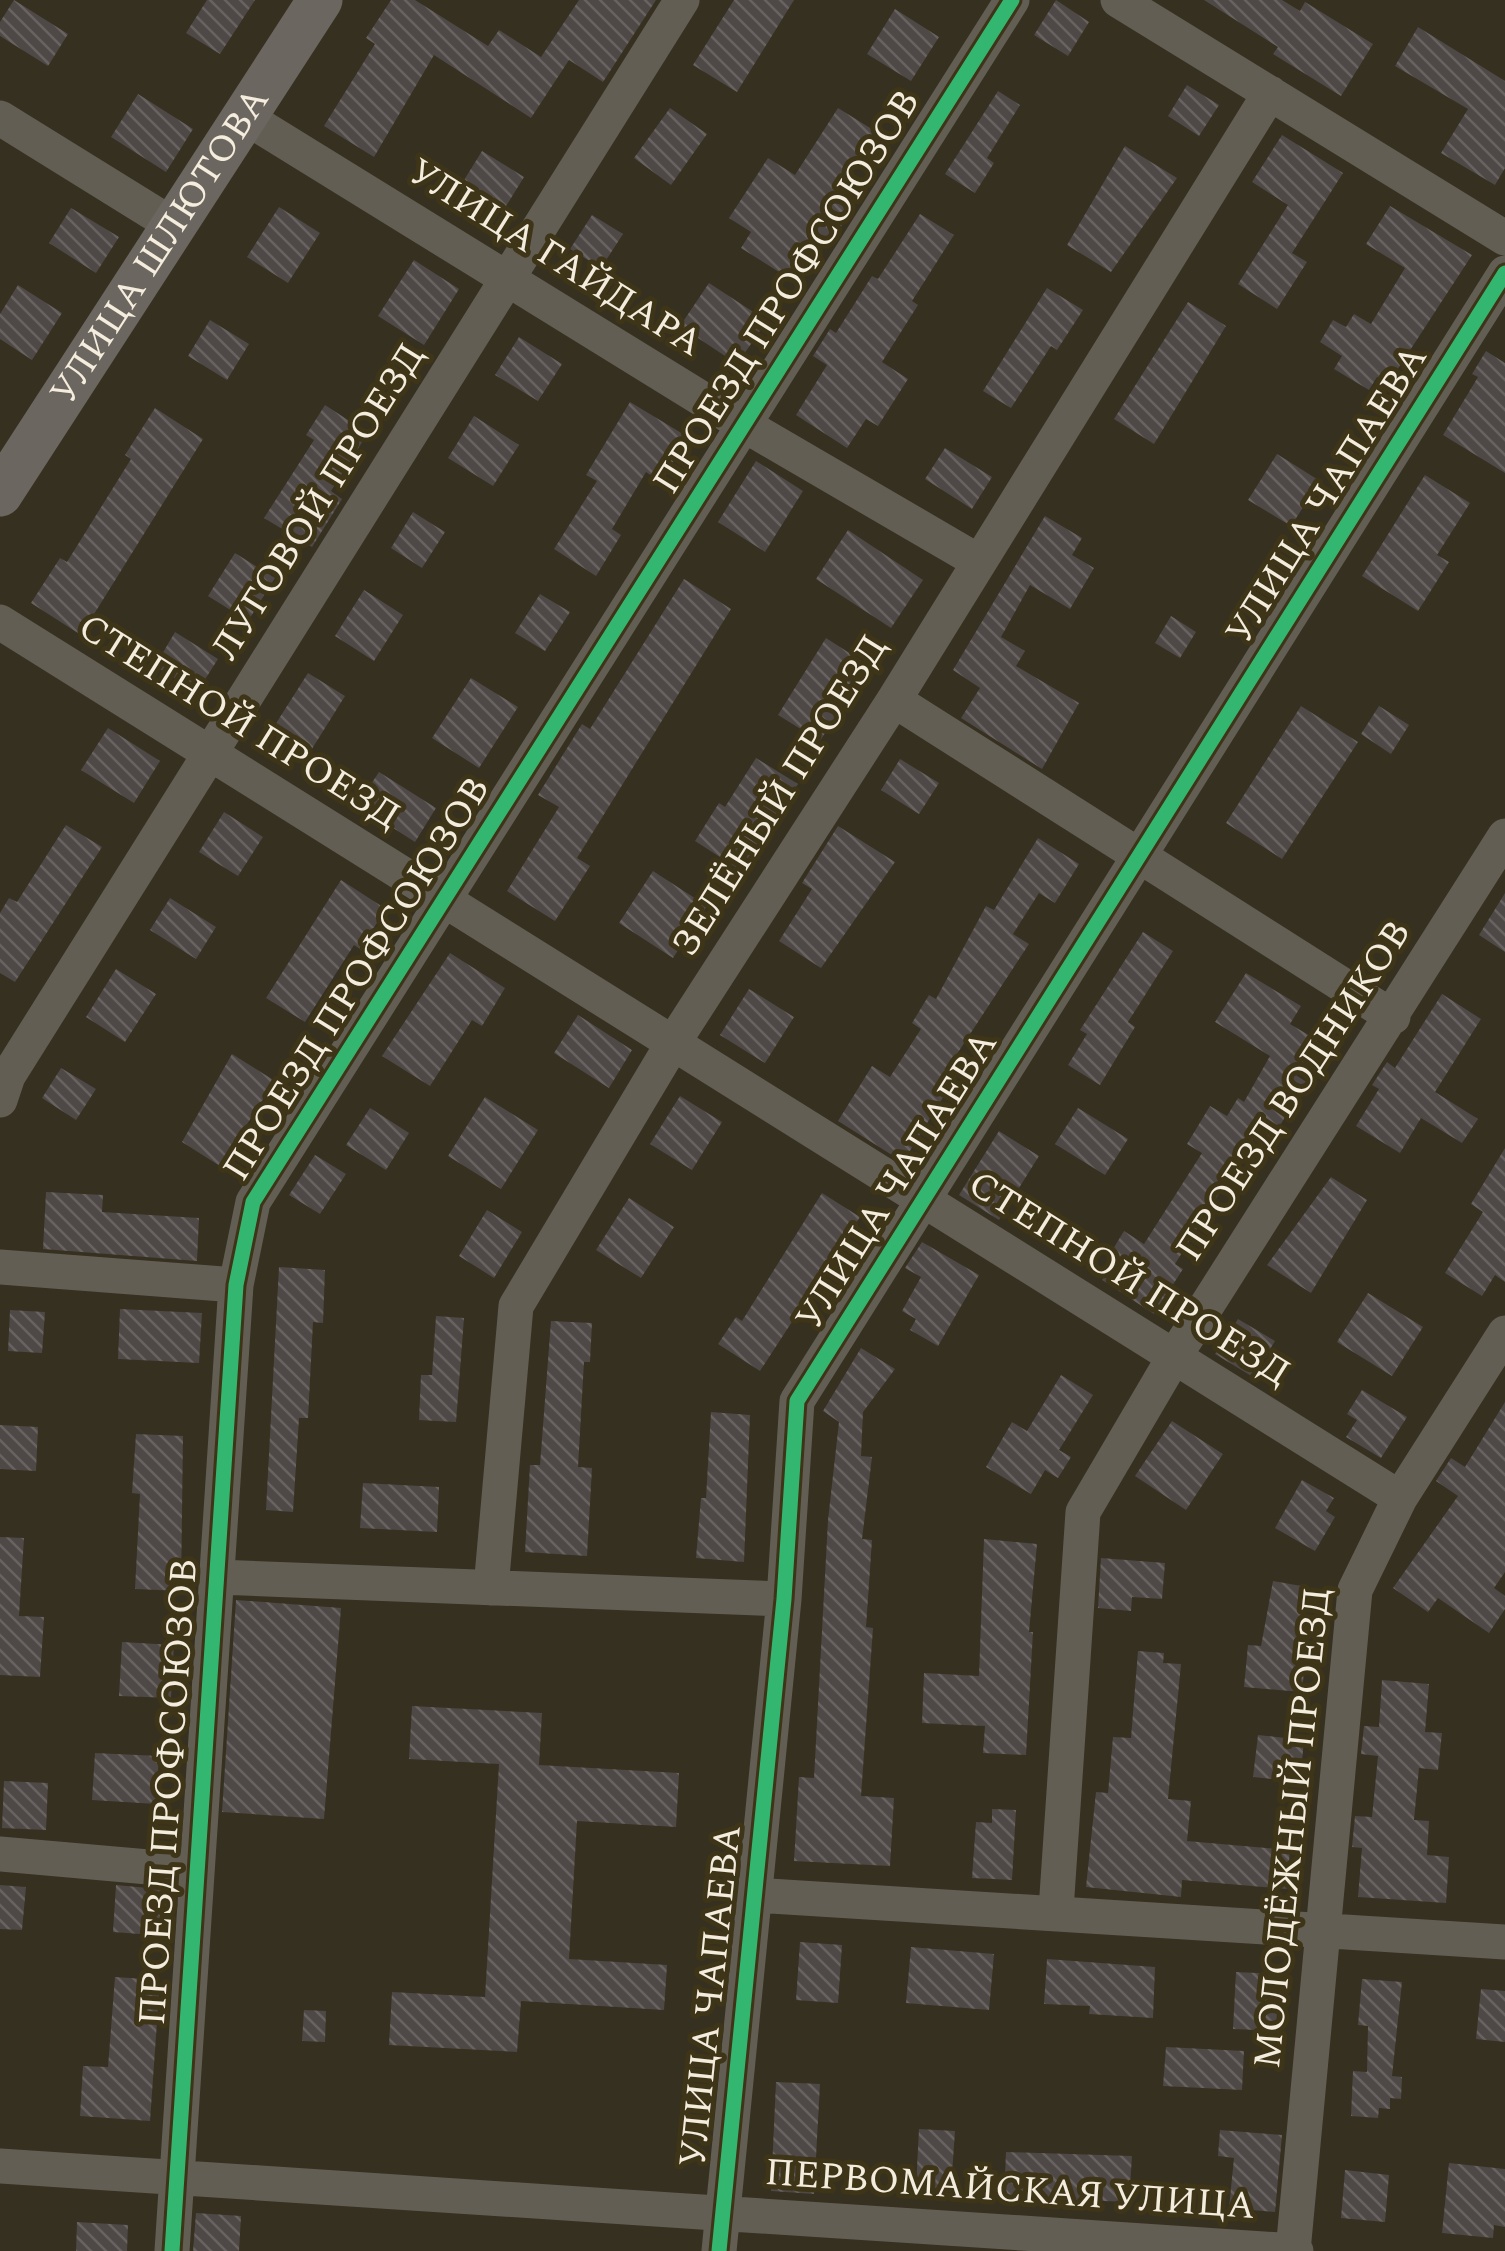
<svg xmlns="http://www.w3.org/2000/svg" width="1505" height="2251" font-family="Spectral,serif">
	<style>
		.building { fill: url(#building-back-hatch) }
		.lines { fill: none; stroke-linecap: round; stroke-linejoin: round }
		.minor { stroke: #635e53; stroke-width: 35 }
		.major { stroke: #6c6660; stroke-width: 45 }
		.cycleway-casing { stroke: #3e3418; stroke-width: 21 }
		.cycleway { stroke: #33b770; stroke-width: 15 }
		.labels { text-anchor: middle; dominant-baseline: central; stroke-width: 10; stroke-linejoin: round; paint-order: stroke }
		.street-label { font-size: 38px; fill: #f4eddd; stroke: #3e3418 }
	</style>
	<defs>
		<pattern id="building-back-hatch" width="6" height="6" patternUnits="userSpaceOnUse" patternTransform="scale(2.5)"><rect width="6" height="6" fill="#4e4846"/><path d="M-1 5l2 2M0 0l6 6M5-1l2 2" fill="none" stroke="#686360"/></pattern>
	</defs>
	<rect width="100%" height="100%" fill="#363020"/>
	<path class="building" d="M14 0 68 34 48 66 0 36V22Z
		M207 0H255L220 54 186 33Z
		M391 0H415L488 46 499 30 541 57 579 0H656L603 82 569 60 531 118 434 55 374 157 324 126 375 44 366 38Z
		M734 0H794L737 92 693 65Z
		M1056 0 1089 22 1068 56 1034 35Z
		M1204 0H1282L1300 11 1305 2 1373 44 1341 96 1273 54 1278 47Z
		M895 9 939 37 911 81 867 54Z
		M1418 27 1505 81V168L1495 185 1441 153 1468 109 1395 66Z
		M1187 85 1219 105 1199 136 1168 116Z
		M998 91 1020 105 987 158 994 163 975 193 945 174Z
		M138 94 193 129 166 172 111 137Z
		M670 108 707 134 671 185 634 158Z
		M838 108 875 131 832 198 851 210 830 245 817 238 790 279 741 248 751 232 729 218 768 158 795 175Z
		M1282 135 1343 173 1292 253 1307 262 1277 309 1238 284 1288 205 1252 182Z
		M1125 146 1177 178 1111 272 1067 245Z
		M482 151 524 177 503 211 461 185Z
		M1390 206 1472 255 1388 384 1377 377 1369 390 1334 369 1342 356 1320 342 1333 320 1346 327 1354 314 1371 324 1405 268 1366 244Z
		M279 207 320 233 288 283 247 257Z
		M71 208 119 237 96 273 49 243Z
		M920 214 954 235 912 301 918 305 882 362 908 379 878 426 866 419 847 448 796 415 827 365 813 356 830 329 836 333 872 276 878 279Z
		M592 215 623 234 601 268 570 249Z
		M414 260 459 289 424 345 378 316Z
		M709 283 767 321 737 364 680 326Z
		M18 285 62 313 32 360 0 339V314Z
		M1047 288 1083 310 1057 350 1051 346 1011 408 983 391Z
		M1188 302 1226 326 1154 444 1114 419Z
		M210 320 249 344 227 380 188 356Z
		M519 337 562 364 538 401 495 375Z
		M1486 351 1505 363V473L1443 435 1478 377 1472 374Z
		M630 402 688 437 661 482 646 472 612 529 621 535 596 576 554 549 597 481 586 475Z
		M325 405 368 433 331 491 342 499 312 547 264 518 314 440 306 435Z
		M155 408 203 439 81 635 31 603 60 558 67 562 131 459 125 455Z
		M474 416 519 445 493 486 448 458Z
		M945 448 992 477 972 509 925 479Z
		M1277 454 1320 481 1291 526 1248 500Z
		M756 461 803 491 765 552 718 522Z
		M1425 475 1470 503 1437 555 1449 562 1418 611 1362 576Z
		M413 512 445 532 422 568 391 548Z
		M1045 516 1082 538 1072 555 1094 568 1070 609 1030 585 1001 637 1025 651 1016 666 1079 703 1042 769 961 718 980 688 953 670Z
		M848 530 923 580 891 628 816 579Z
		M235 553 275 578 248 621 208 596Z
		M684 579 731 609 577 858 590 866 555 921 507 891 559 807 538 795 582 724 590 729Z
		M364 590 403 615 374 661 335 636Z
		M540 594 570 612 545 651 515 633Z
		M1171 616 1196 632 1180 658 1155 643Z
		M175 632 218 659 197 692 155 666Z
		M826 638 868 665 820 741 778 715Z
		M308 673 345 696 310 752 273 728Z
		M471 678 518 707 479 768 432 738Z
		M1301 706 1358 742 1282 859 1226 823Z
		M1379 706 1409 725 1391 754 1361 734Z
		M108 728 160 761 134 803 81 770Z
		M756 758 798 784 740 870 695 841 719 803 725 807Z
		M900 759 939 783 919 814 881 790Z
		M379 772 436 808 415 842 357 805Z
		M224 812 263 837 238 876 199 852Z
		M66 825 102 847 15 982 0 973V913L9 898 17 902Z
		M838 826 895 862 821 968 779 941 812 889 802 883Z
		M1038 838 1079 864 1055 903 1039 893 1013 934 1029 944 940 1080 950 1086 903 1162 838 1121 872 1066 890 1077 921 1029 912 1023 929 995 936 999 986 906 994 910Z
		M653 871 707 906 673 958 619 923Z
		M341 880 386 909 360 949 354 945 305 1022 266 998Z
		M1505 893V952L1479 935Z
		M170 898 216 927 196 959 150 930Z
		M1143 932 1173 951 1128 1022 1135 1027 1100 1085 1068 1065 1087 1034 1080 1030Z
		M450 953 505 988 482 1026 472 1020 430 1086 382 1056Z
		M116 969 156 994 125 1042 86 1017Z
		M1246 973 1301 1006 1290 1024 1317 1040 1296 1075 1306 1082 1269 1144 1255 1136 1175 1264 1183 1269 1154 1314 1102 1280 1116 1258 1110 1254 1124 1231 1144 1244 1202 1153 1187 1144 1210 1106 1227 1116 1238 1098 1244 1102 1270 1056 1215 1022Z
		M749 989 794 1017 765 1063 720 1035Z
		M1442 994 1481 1019 1435 1092 1478 1119 1462 1143 1421 1118 1400 1153 1356 1126 1379 1089 1372 1085 1387 1062 1395 1068Z
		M578 1015 632 1050 609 1088 554 1053Z
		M232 1054 275 1081 220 1166 182 1142Z
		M61 1068 96 1089 76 1120 42 1098Z
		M680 1096 722 1122 692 1170 650 1144Z
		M485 1097 538 1130 501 1189 448 1156Z
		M370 1108 409 1133 386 1170 346 1145Z
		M1078 1108 1128 1139 1105 1175 1055 1144Z
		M999 1131 1039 1156 999 1220 959 1195Z
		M1505 1148V1282L1495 1275 1482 1296 1445 1273 1483 1212 1471 1204Z
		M315 1155 346 1174 320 1214 289 1195Z
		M1331 1177 1367 1200 1311 1293 1267 1265Z
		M46 1192 103 1195 102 1212 199 1218 197 1261 43 1249Z
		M822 1193 860 1217 760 1371 718 1344 736 1317 742 1321Z
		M629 1198 674 1227 641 1278 596 1250Z
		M487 1210 522 1232 494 1278 459 1256Z
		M922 1242 979 1275 938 1346 910 1330 916 1319 902 1311 921 1277 905 1268Z
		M279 1267 325 1270 323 1323 313 1322 308 1418H299L293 1512 266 1510Z
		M1368 1293 1423 1327 1392 1376 1337 1342Z
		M120 1309 202 1313 199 1363 118 1359Z
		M10 1310 45 1312 42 1353 8 1351Z
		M436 1316 464 1318 456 1422 419 1420 421 1375H432Z
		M1238 1319 1275 1341 1253 1377 1215 1354Z
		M551 1321 592 1323 590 1362H584L578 1467 592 1468 587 1556 525 1552 530 1465H540Z
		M861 1348 895 1369 863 1412 861 1456 872 1457 862 1539 872 1540 866 1627 873 1628 861 1796 894 1798 890 1866 794 1861 799 1777 814 1778 828 1520 839 1422 823 1411Z
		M1061 1375 1093 1395 1059 1450 1071 1457 1058 1478 1045 1470 1031 1494 986 1467 1012 1422 1027 1431Z
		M1362 1390 1407 1417 1381 1458 1346 1437 1357 1420 1347 1414Z
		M1505 1402V1572L1494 1588 1505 1596V1609L1489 1633 1438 1598 1428 1612 1393 1588 1458 1496 1436 1481 1451 1458 1465 1467Z
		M711 1412 750 1415 744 1562 696 1558 701 1498H706Z
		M1172 1421 1223 1454 1186 1510 1135 1476Z
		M0 1425 38 1427 36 1471 0 1469Z
		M136 1434 183 1436 181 1591 135 1589 140 1494 132 1493Z
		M1302 1480 1334 1498 1326 1511 1335 1517 1315 1551 1275 1528Z
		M363 1483 439 1487 437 1532 360 1528Z
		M0 1537 24 1538 19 1616 44 1617 40 1677 0 1675Z
		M984 1539 1037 1544 1029 1632H1033L1026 1755 983 1753 985 1726 922 1723 924 1673 979 1676Z
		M1101 1558 1165 1563 1162 1599 1132 1597 1131 1611 1098 1608Z
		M1273 1581 1307 1587 1295 1649 1306 1650 1302 1692 1244 1687 1248 1645 1261 1646Z
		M236 1600 341 1608 324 1819 222 1812Z
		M122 1642 174 1645 171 1698 119 1696Z
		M1138 1651 1164 1653 1163 1663 1181 1664 1168 1799 1191 1801 1187 1841 1290 1850 1287 1889 1182 1880 1181 1897 1086 1887 1096 1792 1108 1793 1113 1737 1131 1738Z
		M1382 1680 1429 1684 1425 1732 1442 1733 1438 1770 1419 1768 1414 1820 1429 1821 1427 1855 1449 1857 1446 1903 1358 1897 1362 1848 1352 1847 1355 1816 1372 1817 1378 1756 1361 1754 1364 1726 1379 1727Z
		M412 1706 542 1713 539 1765 679 1773 676 1827 577 1821 569 1959 667 1965 664 2010 521 2001 517 2052 389 2045 392 1992 485 1997 499 1764 409 1759Z
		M1258 1735 1304 1740 1300 1782 1253 1777Z
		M95 1753 159 1756 156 1804 92 1800Z
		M4 1781 48 1783 46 1830 2 1828Z
		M992 1809 1016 1810 1012 1880 972 1878 976 1822 992 1823Z
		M0 1885 26 1887 22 1930 0 1929Z
		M116 1885 169 1890 166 1936 113 1932Z
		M800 1942 842 1945 838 2003 796 2000Z
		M911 1947 994 1954 989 2010 906 2003Z
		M1047 1959 1155 1967 1153 2018 1089 2014 1090 2006 1044 2004Z
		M1236 1972 1279 1974 1276 2031 1233 2029Z
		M115 1977 160 1980 150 2121 80 2116 83 2066 108 2067Z
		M1362 1979 1402 1982 1392 2076 1402 2077 1401 2099 1390 2098V2109L1379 2108 1378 2118 1351 2116 1353 2071 1367 2072 1368 2026 1358 2025Z
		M1481 1989 1505 1991V2042L1476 2039Z
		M304 2010 326 2011 325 2042 302 2041Z
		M1166 2047 1244 2051 1242 2090 1163 2086Z
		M776 2082 820 2084 814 2194 771 2191Z
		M919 2129 955 2131 951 2189 916 2187Z
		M1220 2130 1282 2135 1275 2212 1229 2208 1234 2158 1218 2156Z
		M1006 2152 1132 2156 1129 2202 1004 2197Z
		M1449 2163 1505 2169V2227L1494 2225 1493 2238 1442 2233Z
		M1345 2170 1389 2175 1385 2222 1341 2218Z
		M196 2213 241 2216 239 2251H193Z
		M77 2222 128 2225 127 2251H76Z"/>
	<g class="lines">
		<path class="minor" d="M1118 0 1505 238
			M245 117 741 423 976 560
			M0 118 176 227
			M0 622 1400 1498
			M894 700 1393 1017
			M0 1100 8 1076 682 0
			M0 1267 236 1285
			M217 1577 784 1599
			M491 1588 516 1306 673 1043 894 700 1270 93
			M0 1854 194 1871
			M754 1895 1505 1942
			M1056 1910 1083 1512 1174 1357 1505 836
			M0 2166 1296 2251
			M172 2251 236 1285 253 1202 1012 0
			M719 2251 784 1599 797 1401 1505 273
			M1293 2251 1355 1590 1400 1498 1505 1333"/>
		<path class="major" id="s1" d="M0 494 320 0"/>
		<g class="cycleway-casing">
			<path id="cycleway" d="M172 2251 236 1285 253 1202 1012 0
				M719 2251 784 1599 797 1401 1505 273"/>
		</g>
		<use href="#cycleway" class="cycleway"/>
	</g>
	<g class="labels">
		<g class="street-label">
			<text stroke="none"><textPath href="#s1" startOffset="295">УЛИЦА ШЛЮТОВА</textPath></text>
			<text transform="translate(555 258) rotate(32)">УЛИЦА ГАЙДАРА</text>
			<text transform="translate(787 292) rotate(-58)">ПРОЕЗД ПРОФСОЮЗОВ</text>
			<text transform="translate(1327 495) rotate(-58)">УЛИЦА ЧАПАЕВА</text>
			<text transform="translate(319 502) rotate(-58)">ЛУГОВОЙ ПРОЕЗД</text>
			<text transform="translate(239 722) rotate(32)">СТЕПНОЙ ПРОЕЗД</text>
			<text transform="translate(780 796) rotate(-58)">ЗЕЛЁНЫЙ ПРОЕЗД</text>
			<text transform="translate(357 979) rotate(-58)">ПРОЕЗД ПРОФСОЮЗОВ</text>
			<text transform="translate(1294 1091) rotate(-57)">ПРОЕЗД ВОДНИКОВ</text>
			<text transform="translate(897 1181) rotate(-58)">УЛИЦА ЧАПАЕВА</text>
			<text transform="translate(1129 1279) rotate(32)">СТЕПНОЙ ПРОЕЗД</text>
			<text transform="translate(169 1792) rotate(-86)">ПРОЕЗД ПРОФСОЮЗОВ</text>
			<text transform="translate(1293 1828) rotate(-84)">МОЛОДЁЖНЫЙ ПРОЕЗД</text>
			<text transform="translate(711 1996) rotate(-84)">УЛИЦА ЧАПАЕВА</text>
			<text transform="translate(1010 2190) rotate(4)">ПЕРВОМАЙСКАЯ УЛИЦА</text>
		</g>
	</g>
</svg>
